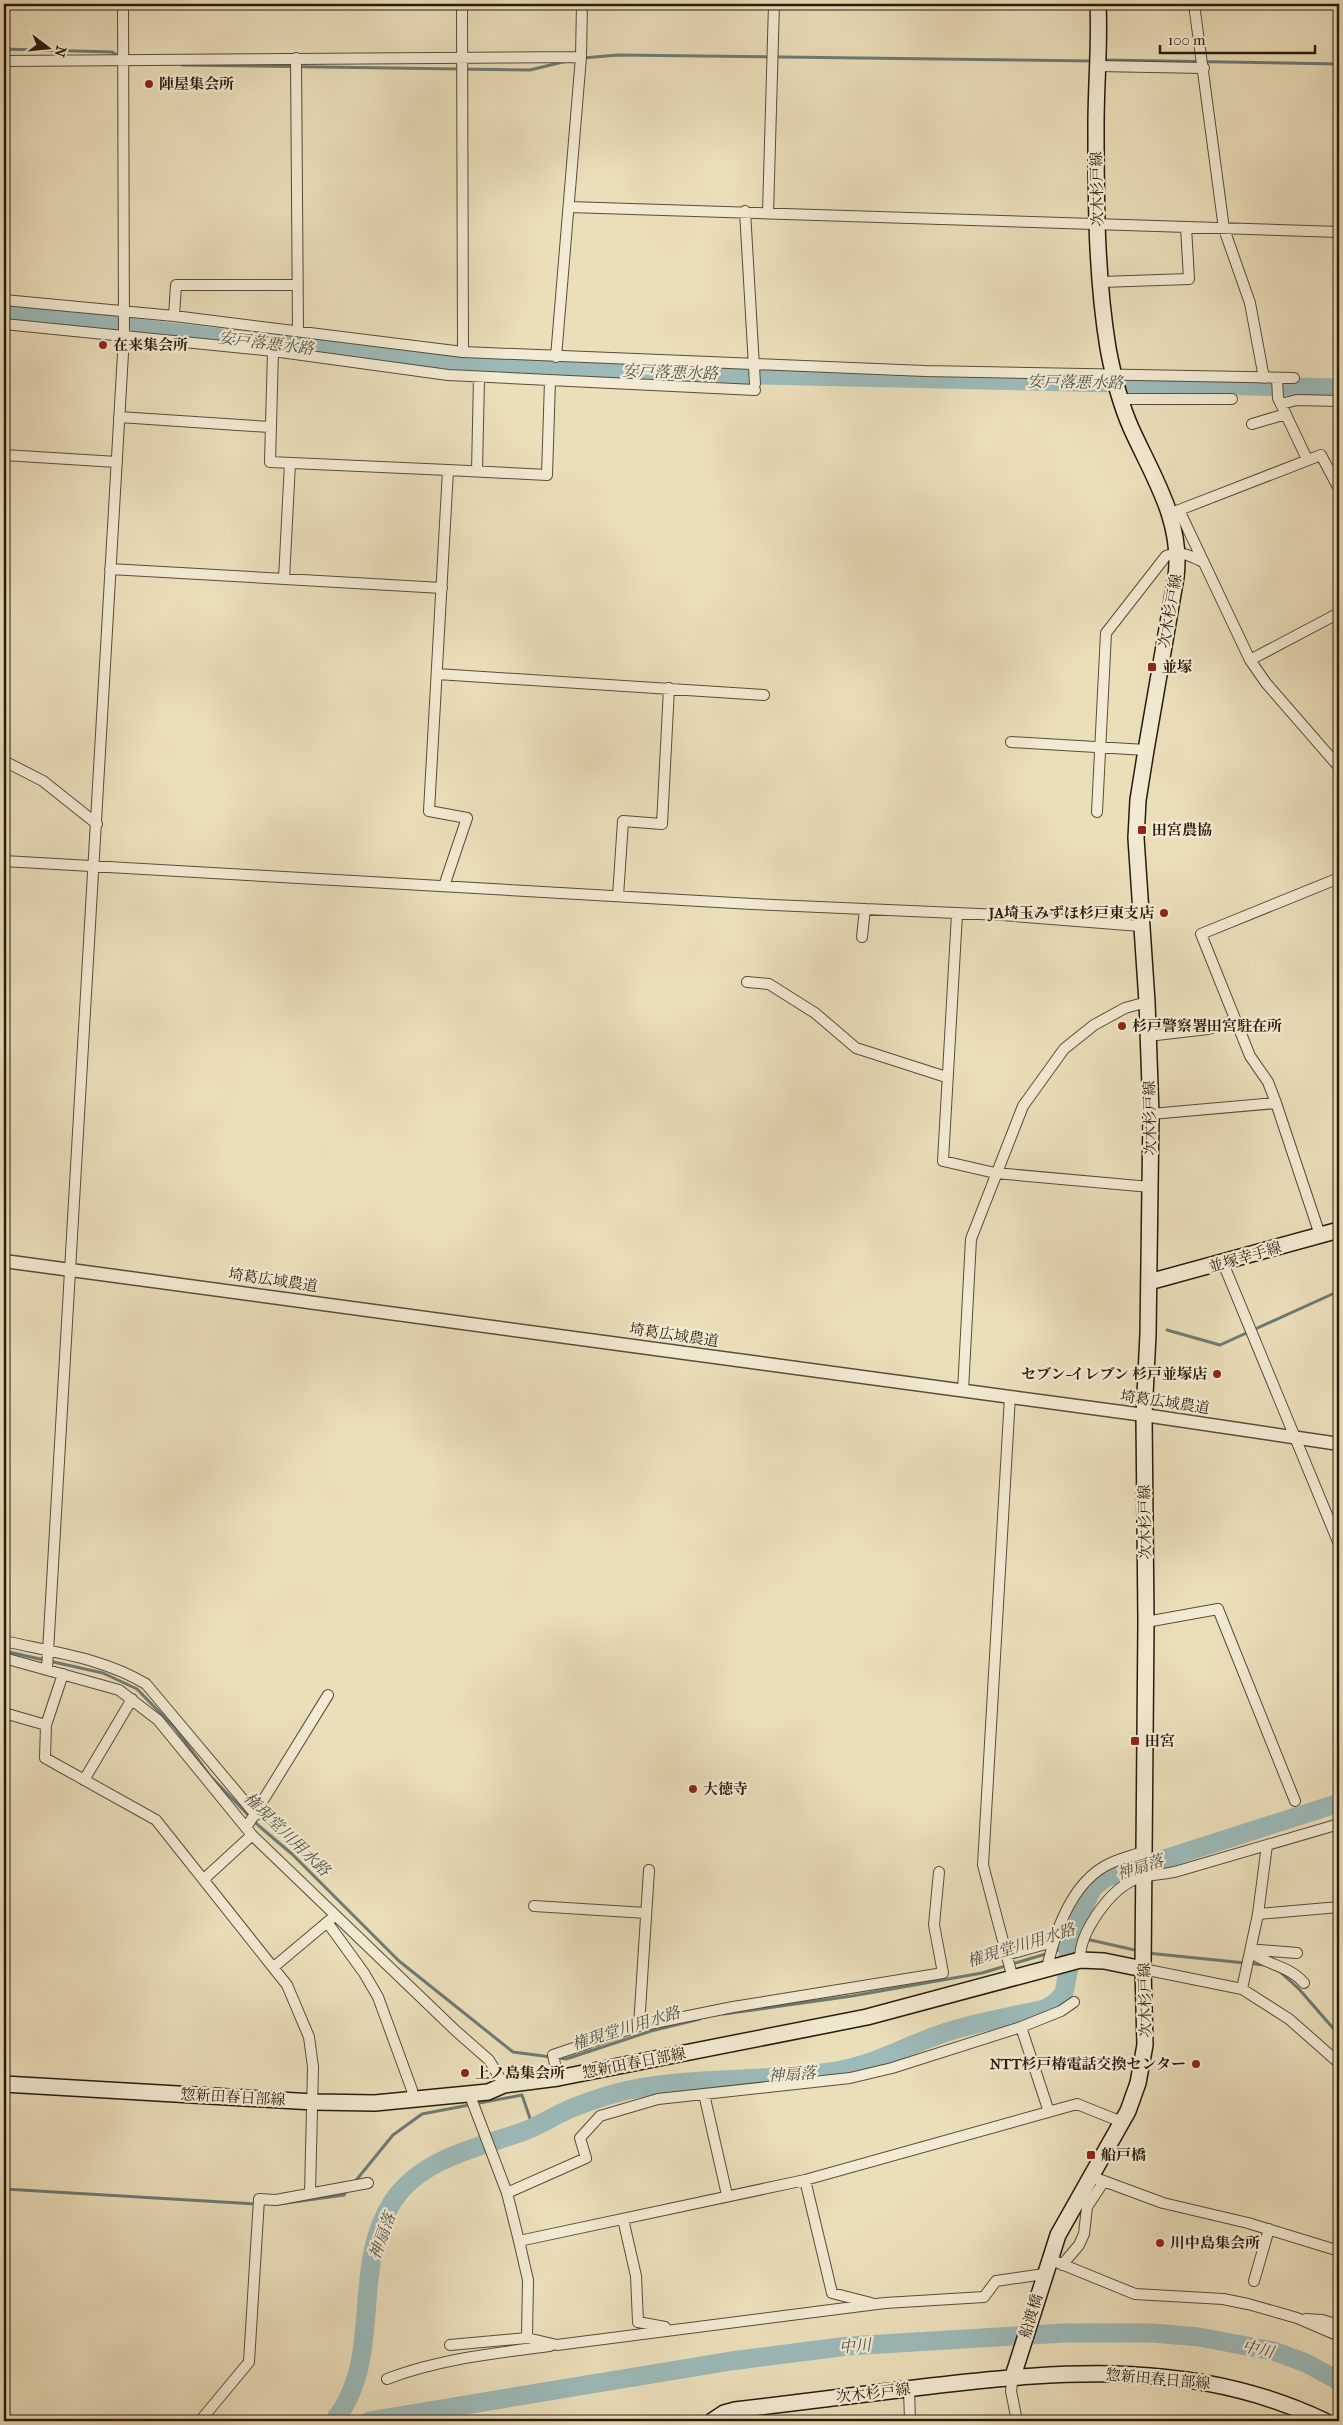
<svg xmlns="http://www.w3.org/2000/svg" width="1343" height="2425" font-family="'IM FELL French Canon','Noto Serif JP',serif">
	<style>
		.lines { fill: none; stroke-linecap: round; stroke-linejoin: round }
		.stream { stroke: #6d7b75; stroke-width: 3 }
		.river { stroke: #9cbab9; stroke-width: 19 }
		.minor-casing { stroke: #584d39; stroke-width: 12 }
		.tertiary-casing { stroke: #584d39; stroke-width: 15 }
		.secondary-casing { stroke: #271c0e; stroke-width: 18 }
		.minor { stroke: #f2ead2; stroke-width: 10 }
		.tertiary { stroke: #f2ead2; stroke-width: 12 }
		.secondary { stroke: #f2ead2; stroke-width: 15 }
		.poi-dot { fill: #8f2418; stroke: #f2ead2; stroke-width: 2 }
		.labels { text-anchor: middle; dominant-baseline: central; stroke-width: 4.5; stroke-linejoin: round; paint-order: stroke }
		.poi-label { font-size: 15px; font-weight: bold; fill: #271c0e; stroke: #f2ead2; text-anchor: start }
		.street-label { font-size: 15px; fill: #271c0e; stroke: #f2ead2 }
		.water-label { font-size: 16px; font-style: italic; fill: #50534a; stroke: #f2ead2 }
	</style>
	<rect width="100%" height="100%" fill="#ebdfba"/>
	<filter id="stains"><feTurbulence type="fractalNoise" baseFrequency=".004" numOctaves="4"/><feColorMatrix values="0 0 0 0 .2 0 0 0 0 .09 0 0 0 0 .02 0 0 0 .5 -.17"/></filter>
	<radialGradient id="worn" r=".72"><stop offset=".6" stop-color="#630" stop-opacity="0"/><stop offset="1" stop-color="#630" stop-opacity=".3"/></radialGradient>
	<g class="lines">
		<path class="stream" d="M4 49 112 52 120 57
			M583 58 618 55 1094 61
			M1103 60 1339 64
			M182 65 530 70 567 61
			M1167 1330 1220 1345 1339 1291
			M4 1651 103 1673 137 1689 175 1728 210 1776 259 1826 292 1854 399 1961 513 2052 566 2059 651 2031 700 2019
			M1086 1939 1139 1951
			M1055 1951 1068 1947 1081 1939
			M1147 1953 1265 1965
			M1278 1970 1299 1989 1339 2035
			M724 2014 852 1996 982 1973 1049 1953
			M353 2184 393 2135 422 2114 522 2095 533 2127
			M4 2189 257 2204
			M279 2204 344 2195 347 2190"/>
		<path class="river" d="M4 313 433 362 677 373 1339 388
			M334 2421C385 2358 349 2268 393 2201 422 2158 477 2148 522 2132 539 2126 555 2115 572 2108 590 2101 610 2094 629 2090 698 2076 768 2082 837 2071 873 2065 906 2046 941 2034 975 2022 1010 2017 1045 2009L1055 2003 1064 1993 1069 1967 1068 1947 1089 1895 1093 1888 1105 1878 1339 1803
			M369 2421 731 2361 848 2346 1064 2333H1153L1199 2337 1273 2351 1306 2363 1339 2381"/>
		<g class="minor-casing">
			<path id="minor" d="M462 4 463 352
				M1194 4 1224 229 1250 303 1264 378
				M296 58 298 330
				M4 61 581 57
				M1098 66 1204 68
				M569 207 1339 232
				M745 211 755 384
				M768 213 774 4
				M1101 282 1189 279 1186 227
				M4 300 174 316 463 352 925 371 1294 378
				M174 316 176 285H296
				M4 324 273 351 270 462 448 470 429 811 467 818 444 886
				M273 351 448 375 755 390
				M556 357 581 57 582 4
				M1277 378 1278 398 1307 459
				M1120 399H1232
				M1281 404 1297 400 1339 401
				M119 417 269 427
				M1252 424 1286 414
				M4 455 117 462
				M448 470 547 475 550 381
				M477 471 479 377
				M1179 510 1250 660 1266 683 1339 767
				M1174 512 1321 455 1339 489
				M110 569 442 588
				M284 579 290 463
				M1250 660 1339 613
				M437 674 764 695
				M1011 742 1146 750
				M4 761 43 781 97 824
				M1097 812 1106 633 1166 556C1180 550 1191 556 1203 562
				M4 861 752 904 1002 915 1140 926
				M618 896 623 821 662 824 669 688
				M957 914 943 1161 995 1173 1150 1187
				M862 937 865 909
				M747 982 769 984 815 1013 856 1048 946 1077
				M1148 1036 1208 1029 1235 1020
				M1151 1114 1276 1103
				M1320 1235 1276 1103 1268 1082 1250 1056 1201 934 1339 878
				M1223 1263 1339 1544
				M963 1391 971 1239 1023 1106 1064 1049 1094 1025 1125 1008 1147 1002
				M1010 1396 983 1865 1013 1979
				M1146 1622 1218 1609 1295 1801
				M4 1641C53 1652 103 1658 146 1684L256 1815
				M4 1658 119 1690 158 1720 252 1835 456 2031 489 2060 504 2085
				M47 1669 124 336 123 4
				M63 1674 46 1725 45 1758 156 1820 287 1985 309 2037 313 2067 310 2193
				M4 1713 46 1725
				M84 1780 132 1699
				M246 1828 328 1695
				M204 1879 252 1835
				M534 1906 646 1913
				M1258 1914 1267 1845
				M327 1922 364 1973 378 1997 412 2090 413 2100
				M1250 1952C1267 1965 1290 1966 1304 1983
				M1250 1952 1259 1950 1297 1953
				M1006 1955 1053 1942
				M1080 1960C1079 1933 1110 1889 1136 1879 1149 1874 1164 1875 1178 1871 1231 1855 1285 1840 1339 1824
				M275 1966 331 1919
				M1047 1968C1055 1932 1070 1886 1105 1866 1117 1859 1132 1856 1145 1851
				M1143 1969 1242 1989 1289 2019 1339 2063
				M1242 1989 1258 1914 1339 1907
				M639 2026 733 2007 943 1973 934 1925 939 1872
				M1021 2027 1049 2112
				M558 2078 553 2055 639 2026 649 1870
				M469 2093 507 2193 519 2241 528 2280 527 2338
				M704 2094 727 2195
				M1090 2176 1163 2203 1248 2223 1336 2250 1339 2249
				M805 2180 832 2293 871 2303
				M507 2193 586 2158 580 2138 600 2116 658 2099 850 2078 892 2068 1021 2027 1061 2011 1074 2002
				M623 2219 636 2276 638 2322 665 2327
				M519 2241 805 2180 1077 2104 1122 2122
				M1049 2259 1135 2294 1223 2299 1248 2304 1297 2318 1339 2336
				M1062 2265 1079 2245 1084 2234 1087 2207 1104 2181
				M1254 2281 1269 2229
				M1306 2319 1322 2320 1339 2325
				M450 2345 527 2338 557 2345 885 2303 984 2297 996 2281 1044 2274
				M1013 2376 1011 2391 1017 2421
				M387 2379C439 2359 496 2353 550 2346
				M909 2389 910 2421
				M200 2421 249 2362 259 2199 276 2200 368 2183"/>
		</g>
		<g class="tertiary-casing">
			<path id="tertiary" d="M4 1261 1144 1415 1339 1444"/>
		</g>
		<g class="secondary-casing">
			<path id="secondary" d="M1149 1282 1339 1230
				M4 2084 314 2102 375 2103 488 2092 504 2085 558 2078 867 2017 1080 1960 1104 1961 1143 1969
				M1013 2376 1058 2235 1128 2111 1138 2083 1145 2045 1143 1969 1146 1622 1144 1415 1148 1334 1151 1114 1147 1002 1136 838 1138 800 1146 750 1176 577C1183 521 1153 477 1131 428 1120 403 1113 375 1108 348 1096 275 1096 199 1096 125 1096 84 1100 44 1098 4
				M712 2421 724 2413 735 2410C800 2402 865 2394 931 2386 1068 2370 1197 2360 1325 2421"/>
		</g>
		<use href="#minor" class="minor"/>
		<use href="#tertiary" class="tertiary"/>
		<use href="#secondary" class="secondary"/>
	</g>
	<g class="poi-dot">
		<circle cx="149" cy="84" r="5"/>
		<circle cx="103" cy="345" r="5"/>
		<rect x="1147" y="662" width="10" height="10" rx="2.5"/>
		<rect x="1137" y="825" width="10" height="10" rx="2.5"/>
		<circle cx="1164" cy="913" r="5"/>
		<circle cx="1122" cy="1026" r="5"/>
		<circle cx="1217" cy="1374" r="5"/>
		<rect x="1130" y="1736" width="10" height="10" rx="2.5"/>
		<circle cx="693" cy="1789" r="5"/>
		<circle cx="1196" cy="2064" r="5"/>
		<circle cx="465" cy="2073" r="5"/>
		<rect x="1086" y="2150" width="10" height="10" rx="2.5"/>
		<circle cx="1160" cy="2243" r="5"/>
	</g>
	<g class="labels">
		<g class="poi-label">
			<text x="159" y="84">陣屋集会所</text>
			<text x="113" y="345">在来集会所</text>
			<text x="1162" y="667">並塚</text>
			<text x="1152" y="830">田宮農協</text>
			<text x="1154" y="913" text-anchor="end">JA埼玉みずほ杉戸東支店</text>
			<text x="1132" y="1026">杉戸警察署田宮駐在所</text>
			<text x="1207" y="1374" text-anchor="end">セブン-イレブン 杉戸並塚店</text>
			<text x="1145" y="1741">田宮</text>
			<text x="703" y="1789">大徳寺</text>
			<text x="1186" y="2064" text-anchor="end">NTT杉戸椿電話交換センター</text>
			<text x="475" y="2073">上ノ島集会所</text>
			<text x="1101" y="2155">船戸橋</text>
			<text x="1170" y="2243">川中島集会所</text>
		</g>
		<g class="street-label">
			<text transform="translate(1097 189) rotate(-91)">次木杉戸線</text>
			<text transform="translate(1170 611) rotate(-80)">次木杉戸線</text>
			<text transform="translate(1150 1118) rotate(-91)">次木杉戸線</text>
			<text transform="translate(1245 1257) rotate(-16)">並塚幸手線</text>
			<text transform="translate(273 1280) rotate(8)">埼葛広域農道</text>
			<text transform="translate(674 1335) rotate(8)">埼葛広域農道</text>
			<text transform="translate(1165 1402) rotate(8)">埼葛広域農道</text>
			<text transform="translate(1145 1522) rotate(-91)">次木杉戸線</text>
			<text transform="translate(1145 2000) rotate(-91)">次木杉戸線</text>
			<text transform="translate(634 2063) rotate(-11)">惣新田春日部線</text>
			<text transform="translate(233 2097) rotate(3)">惣新田春日部線</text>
			<text transform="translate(1031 2316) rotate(-73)">船渡橋</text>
			<text transform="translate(1158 2379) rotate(5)">惣新田春日部線</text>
			<text transform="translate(873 2393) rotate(-7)">次木杉戸線</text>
		</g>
		<g class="water-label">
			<text transform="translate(266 343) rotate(7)">安戸落悪水路</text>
			<text transform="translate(670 372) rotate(2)">安戸落悪水路</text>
			<text transform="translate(1075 382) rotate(1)">安戸落悪水路</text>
			<text transform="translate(287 1834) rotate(44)">権現堂川用水路</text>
			<text transform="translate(1140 1867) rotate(-18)">神扇落</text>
			<text transform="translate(1021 1945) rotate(-17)">権現堂川用水路</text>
			<text transform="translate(626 2028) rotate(-17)">権現堂川用水路</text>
			<text transform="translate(792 2074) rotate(-4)">神扇落</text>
			<text transform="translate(382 2236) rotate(-70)">神扇落</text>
			<text transform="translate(855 2346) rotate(-5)">中川</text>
			<text transform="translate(1258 2349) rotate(13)">中川</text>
		</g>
	</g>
	<rect width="1343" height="2425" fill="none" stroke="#ebdfba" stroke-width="20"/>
	<rect x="5" y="5" width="1333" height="2415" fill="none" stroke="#271c0e" stroke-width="2.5"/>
	<rect x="10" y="10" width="1323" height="2405" fill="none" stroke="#271c0e"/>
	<g transform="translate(48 48) rotate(106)" stroke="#f2ead2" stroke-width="4" paint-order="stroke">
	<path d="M0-4L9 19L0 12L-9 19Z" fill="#271c0e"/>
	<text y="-8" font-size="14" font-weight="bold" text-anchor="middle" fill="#271c0e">N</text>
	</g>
	<path d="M1160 45v8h155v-8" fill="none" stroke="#271c0e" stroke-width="2.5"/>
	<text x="1168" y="45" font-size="15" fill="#271c0e" stroke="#f2ead2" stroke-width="4" paint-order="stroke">100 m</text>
	<rect width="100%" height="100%" filter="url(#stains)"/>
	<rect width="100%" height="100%" fill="url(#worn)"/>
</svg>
